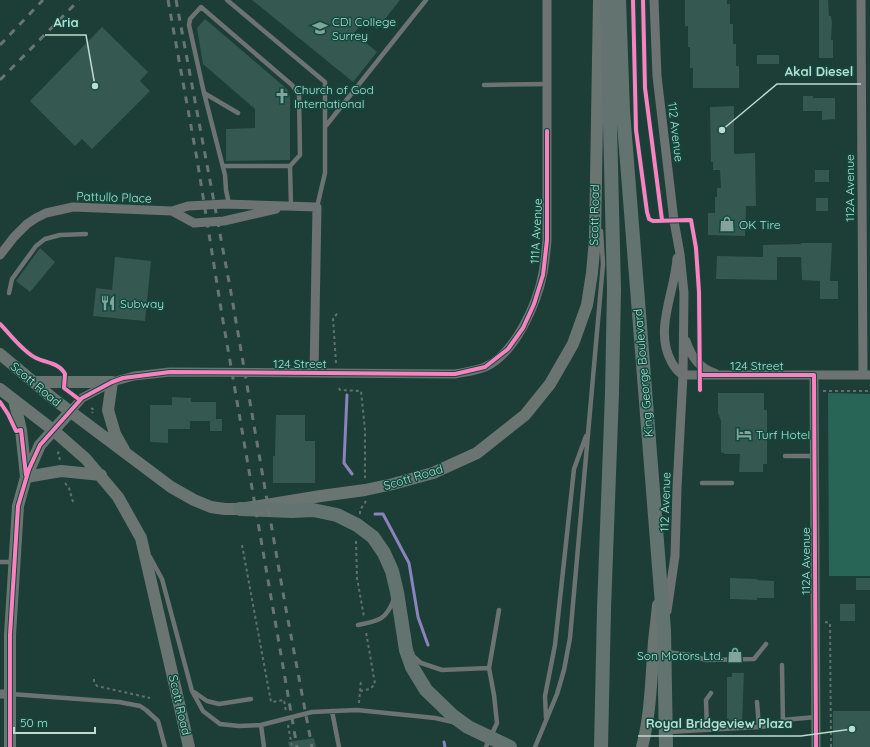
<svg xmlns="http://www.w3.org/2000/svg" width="870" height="747" font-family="Quicksand,sans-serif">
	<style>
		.green { fill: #286556 }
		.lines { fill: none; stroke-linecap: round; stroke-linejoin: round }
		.stream { stroke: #8c82bc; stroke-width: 3 }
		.building { fill: #355850 }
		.path { stroke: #62706d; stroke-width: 2; stroke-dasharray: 3 3; stroke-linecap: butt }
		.service { stroke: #6c7372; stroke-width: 4.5 }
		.minor { stroke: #6c7372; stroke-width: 9 }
		.secondary { stroke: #6a7572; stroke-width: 12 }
		.primary { stroke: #637370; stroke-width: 14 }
		.rail { stroke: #687572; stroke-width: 3; stroke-dasharray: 7 7; stroke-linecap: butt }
		.cycleway-casing { stroke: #0e4c3e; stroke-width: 6 }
		.cycleway { stroke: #ff80c0; stroke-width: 4 }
		.labels { text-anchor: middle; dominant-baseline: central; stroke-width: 3; stroke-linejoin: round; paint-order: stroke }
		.poi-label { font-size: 12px; fill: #bedad1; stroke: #0e4c3e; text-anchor: start }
		.street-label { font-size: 12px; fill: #bedad1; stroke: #0e4c3e }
		.leader { fill: none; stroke: #bedad1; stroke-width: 1.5 }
		.callout-dot { fill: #bedad1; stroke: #0e4c3e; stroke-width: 1.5 }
		.callout-label { font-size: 13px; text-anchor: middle; font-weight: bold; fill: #bedad1; stroke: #0e4c3e; stroke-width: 3; stroke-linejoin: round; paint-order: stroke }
	</style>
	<rect width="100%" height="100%" fill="#1c3e36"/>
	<path class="green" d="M828 393 870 394V576H829Z"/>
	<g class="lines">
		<path class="stream" d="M347 395 344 463 352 474
			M375 514H383L409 563 418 617 428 645
			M444 742 445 747"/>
	</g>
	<path class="building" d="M252 0H400L377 29 365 20 354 33 377 52 353 82Z
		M685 0H727V4H730V24H733V44H736V66H739V88H693V68H690V47H688V26H685Z
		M819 0H828L829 16H831L832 22 831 40H833V58H819Z
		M205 19 287 89 290 96V160L226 161V129L255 128V109L203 64 197 28Z
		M102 27 148 72 140 81 150 91 92 149 82 139 75 146 30 101Z
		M757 55H779V64H757Z
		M803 96H813V98H835V119L822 120V111H803Z
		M734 106V154L755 153 756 206H746L745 236 708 235V213H715V197H717V188H721L720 170H713V162H711L710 107Z
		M815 170H829V182H815Z
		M816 198H828V211H816Z
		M801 243H832L830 281H838V299H820V281L802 280 801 257H777V280L716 279 717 256 763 257V245L801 244Z
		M40 248 55 262 30 292 16 281Z
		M115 257 151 261 145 321 93 316 96 288 112 290Z
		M718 393H764V410H767V464H763V472H739L740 454H725L721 452V421L718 413Z
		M172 397 191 398V402H216V419H222V431H210V421H190V429H168V443L150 442V405H172Z
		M276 415H305V441H315V483H273V456H275Z
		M730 578 757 579V580L774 581V598H757V600L730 599Z
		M856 578H870V590H856Z
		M840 604H855V621H840Z
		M732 673H744L742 723H729V719H727V677H732Z
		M833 711H870V747H833Z
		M314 738 316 747H289L288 742Z"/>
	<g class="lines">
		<path class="path" d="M336 363 333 318 338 313
			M339 388 340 390 361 391 365 430V478
			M823 391H870
			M91 408 94 410 92 413
			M60 460 58 453 60 450
			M65 483 69 488 73 502
			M360 514V510L366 501
			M356 541 357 578 364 617
			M242 545 271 702 284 700 286 712
			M825 622 830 623 831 747
			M94 679V682L97 686 150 698
			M360 691 370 689 375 684 366 632
			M359 703 361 680
			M288 725 292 747"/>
		<path class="service" d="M227 0 325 82V127
			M484 85 547 84
			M204 93 238 113
			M223 166H290
			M229 204 226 190 225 175 204 93 189 25 190 19 201 7 292 85 299 95 300 155 290 166 291 206
			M317 207 325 173V127L426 0
			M9 293 12 279 36 246 45 239 60 235 86 234
			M785 456H814
			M702 483H732
			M150 557 162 579 192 691 203 711 220 724 239 726 261 725 312 712 357 710 435 718 453 722
			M0 562H14
			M358 625C379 621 386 620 394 599
			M666 652 691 655 706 660 754 659 766 644
			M412 655 421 663 442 670 489 668
			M194 692 207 701 219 704 251 699
			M11 694 119 702 140 706 146 710 158 721 165 747
			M757 702 759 727
			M332 711 339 747
			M546 718 545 696 555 645 574 469 586 436
			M783 720 816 717
			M261 725 264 747
			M707 729 706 700 711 693
			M667 732 759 727 783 725 782 665
			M486 747 497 723 494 695 489 668 499 610
			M535 747 557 694 564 670 570 638 603 264 601 231"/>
		<path class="minor" d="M654 0 657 76 674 221 680 254 684 293 683 375 677 488 675 556 667 611
			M861 0 863 375
			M172 211 194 223 224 221 276 209
			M0 255 14 237 27 224 36 218 46 213 73 207 172 211 188 206 225 204 317 207 314 373
			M677 258C675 292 654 329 671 361 674 367 678 372 683 375
			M686 341C691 356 699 369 715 373
			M683 375H870
			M814 375 816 747
			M70 412 82 398 112 382 134 376 170 372 455 374C465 372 475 371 485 367 515 354 537 304 543 273 545 262 546 251 547 240V0
			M0 694H10"/>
		<path class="secondary" d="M0 354 55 400 171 487 194 500 211 507 225 509H240L321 496 365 490 393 484 433 473 477 453 525 415 550 384 573 344 587 305 592 273 595 239 599 0
			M34 382H112L108 410 115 434 124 450
			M0 389 53 430 86 459 118 497 141 538 189 747
			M14 400 21 430 26 476
			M26 477 61 471 101 475
			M10 747V635L18 506 26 477 40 445 70 412
			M642 747C651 713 651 678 654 642 655 630 657 618 658 605"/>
		<path class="primary" d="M619 0 623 111 664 630 666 747
			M240 509 292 511 313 510 337 515 357 525 373 537 384 553 392 571 397 592 406 650 412 667 426 690 453 716 468 727 510 747
			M601 747 604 609 612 393 614 290 607 0"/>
		<path class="rail" d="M168 0 197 159 222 315 297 747
			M176 0 230 287 285 604 312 747
			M0 45 43 0
			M0 80 79 0"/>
		<g class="cycleway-casing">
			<path id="cycleway" d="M633 0 636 130 647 212 649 219 653 221 691 220 696 248 699 292 700 390
				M643 0 645 88 662 220
				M0 324C10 334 23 352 36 358 46 363 60 363 65 374L64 388 80 400
				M700 375H814L816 747
				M0 402 8 414 16 431 21 430 26 475
				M10 747V635L18 506 29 469 40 445 82 398 112 382 123 378 170 372 455 374 485 367 508 349 523 328 534 304 543 275 547 240V131"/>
		</g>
		<use href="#cycleway" class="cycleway"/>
	</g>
	<defs>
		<g id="university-bare" transform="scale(1.2)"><path d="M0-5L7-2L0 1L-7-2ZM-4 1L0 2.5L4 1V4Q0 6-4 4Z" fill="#85a39b" stroke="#0e4c3e" stroke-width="2.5" paint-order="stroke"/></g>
		<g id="church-bare" transform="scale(1.2)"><path d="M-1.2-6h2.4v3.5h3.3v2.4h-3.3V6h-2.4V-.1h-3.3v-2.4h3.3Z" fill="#85a39b" stroke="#0e4c3e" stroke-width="2.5" paint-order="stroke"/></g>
		<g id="shop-bare" transform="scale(1.2)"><path d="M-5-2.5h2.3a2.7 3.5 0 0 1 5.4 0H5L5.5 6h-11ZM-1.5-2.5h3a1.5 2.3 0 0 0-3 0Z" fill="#85a39b" stroke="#0e4c3e" stroke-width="2.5" paint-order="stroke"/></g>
		<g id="restaurant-bare" transform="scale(1.2)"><path d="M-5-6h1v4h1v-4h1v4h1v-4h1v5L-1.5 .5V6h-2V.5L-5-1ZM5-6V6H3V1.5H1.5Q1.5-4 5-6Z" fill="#85a39b" stroke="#0e4c3e" stroke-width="2.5" paint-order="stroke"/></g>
		<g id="hotel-bare" transform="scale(1.2)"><path d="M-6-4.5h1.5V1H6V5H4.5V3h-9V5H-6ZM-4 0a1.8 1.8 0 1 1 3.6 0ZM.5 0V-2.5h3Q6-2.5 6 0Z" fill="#85a39b" stroke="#0e4c3e" stroke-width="2.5" paint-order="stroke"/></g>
	</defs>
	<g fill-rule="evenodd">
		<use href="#university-bare" x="320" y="28"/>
		<use href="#church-bare" x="282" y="96"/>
		<use href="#shop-bare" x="727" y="224"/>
		<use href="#restaurant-bare" x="108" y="303"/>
		<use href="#hotel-bare" x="744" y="434"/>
		<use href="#shop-bare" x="735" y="655"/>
	</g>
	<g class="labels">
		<g class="poi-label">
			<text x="332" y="21">CDI College<tspan x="332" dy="14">Surrey</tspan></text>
			<text x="294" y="89">Church of God<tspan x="294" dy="14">International</tspan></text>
			<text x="739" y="224">OK Tire</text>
			<text x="120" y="303">Subway</text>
			<text x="756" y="434">Turf Hotel</text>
			<text x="723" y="655" text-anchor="end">Son Motors Ltd.</text>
		</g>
		<g class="street-label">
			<text transform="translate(676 132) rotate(83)">112 Avenue</text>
			<text transform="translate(849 188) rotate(-90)">112A Avenue</text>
			<text transform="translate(114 197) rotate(2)">Pattullo Place</text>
			<text transform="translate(594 215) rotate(-89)">Scott Road</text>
			<text transform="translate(536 231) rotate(-87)">111A Avenue</text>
			<text x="300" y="363">124 Street</text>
			<text x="757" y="365">124 Street</text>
			<text transform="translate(643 373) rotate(-95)">King George Boulevard</text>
			<text transform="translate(36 384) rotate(40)">Scott Road</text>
			<text transform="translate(413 477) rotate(-17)">Scott Road</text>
			<text transform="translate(665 502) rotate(-88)">112 Avenue</text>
			<text transform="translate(805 561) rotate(-90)">112A Avenue</text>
			<text transform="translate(180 705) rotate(77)">Scott Road</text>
		</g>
	</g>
	<path class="leader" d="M95 86L86 35H45M722 130L777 84H861M852 729L801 736H638"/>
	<g class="callout-dot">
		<circle cx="95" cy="86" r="4"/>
		<circle cx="722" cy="130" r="4"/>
		<circle cx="852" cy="729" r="4"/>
	</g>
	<g class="callout-label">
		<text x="66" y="27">Aria</text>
		<text x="819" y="76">Akal Diesel</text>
		<text x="719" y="728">Royal Bridgeview Plaza</text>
	</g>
	<path d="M14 727v6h81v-6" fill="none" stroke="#bedad1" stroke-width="2"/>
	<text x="20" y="727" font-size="12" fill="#bedad1" stroke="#0e4c3e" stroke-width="3" paint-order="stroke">50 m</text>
</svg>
